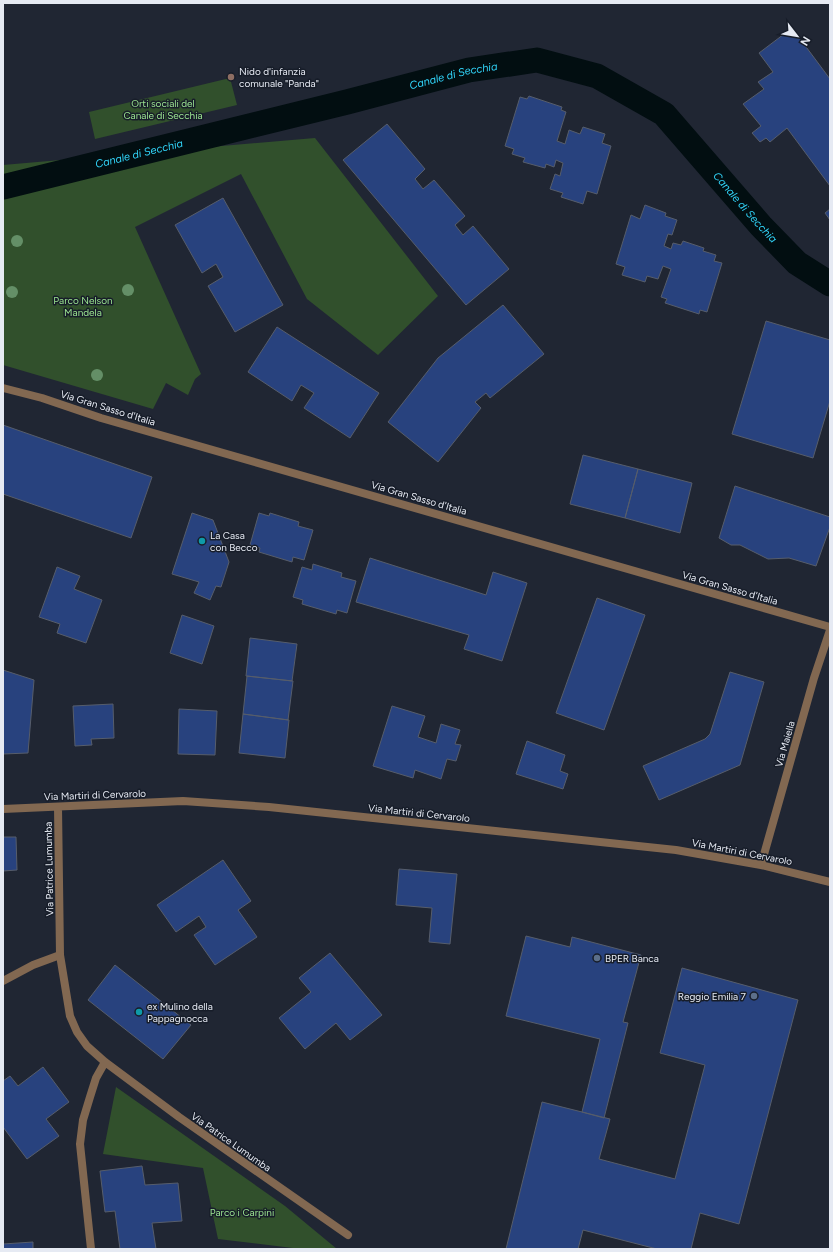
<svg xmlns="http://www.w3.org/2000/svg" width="833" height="1252" font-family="Figtree,sans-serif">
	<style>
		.green { fill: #31502c }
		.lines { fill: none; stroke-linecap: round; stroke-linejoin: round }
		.canal { stroke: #020e11; stroke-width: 25 }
		.building { fill: #28427e; stroke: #565d6b }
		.street { stroke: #826851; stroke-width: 8 }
		.tree { fill: #648f67 }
		.education-dot { fill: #8d6e63; stroke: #171d29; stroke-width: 1.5 }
		.culture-dot { fill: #0f9aa8; stroke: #171d29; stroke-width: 1.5 }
		.service-dot { fill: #5c6f8a; stroke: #171d29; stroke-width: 1.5 }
		.labels { text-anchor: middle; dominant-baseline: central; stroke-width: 3; stroke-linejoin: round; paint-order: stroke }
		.poi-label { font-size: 10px; fill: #e6eaf3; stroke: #171d29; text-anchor: start }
		.park-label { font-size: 10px; fill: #9ce591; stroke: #171d29 }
		.street-label { font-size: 10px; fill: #e6eaf3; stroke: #171d29 }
		.water-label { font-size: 11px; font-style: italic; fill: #31d4f9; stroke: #171d29 }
	</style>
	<rect width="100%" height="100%" fill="#202633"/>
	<path class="green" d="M230 78 237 105 95 139 89 112Z
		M315 138 438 296 378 355 307 299 241 174 135 227 201 374 195 379 188 395 166 383 153 409 3 365V165Z
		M116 1087 285 1206 337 1249H301L218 1239 203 1168 103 1154Z"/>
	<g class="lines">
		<path class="canal" id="s1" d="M3 187 347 102 469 70 537 60 597 76 664 114 761 226 797 263 830 284"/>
	</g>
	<path class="building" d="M792 28 830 79V186L787 128 770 142 766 138 760 142 752 133 761 126 743 104 764 89 758 82 773 72 759 53Z
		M529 96 562 107 561 110 566 112 557 141 565 144 569 130 580 134 583 127 605 134 602 143 611 146 597 194 587 191 583 204 561 197 563 193 550 189 555 174 560 176 563 163 556 160 554 167 546 164 545 168 523 162 525 158 512 154 514 149 505 146 520 97 527 99Z
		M387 124 425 169 415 179 423 189 434 180 465 216 455 225 463 235 473 226 509 269 466 305 343 160Z
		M223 198 283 305 235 332 208 286 223 277 216 264 202 273 175 225Z
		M645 205 666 213 665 216 677 220 672 235 668 234 664 246 671 249 673 243 681 245 683 241 704 248 703 251 716 255 714 261 722 263 707 312 700 310 699 314 665 303 667 299 661 297 671 269 663 266 658 279 647 276 645 282 622 275 625 267 616 264 631 215 640 219Z
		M830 209V220L825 213Z
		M503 305 544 354 490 398 486 393 475 402 481 408 438 462 388 422 438 358Z
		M766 321 830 340V401L813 458 732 434Z
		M277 327 379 393 350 438 304 408 314 393 301 385 292 401 248 372Z
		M3 425 152 477 131 538 3 494Z
		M583 455 638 469 625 518 570 504Z
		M638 469 692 483 680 533 625 518Z
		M735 486 830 517V527L816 566 789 558 768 559 740 545H731L719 538Z
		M192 513 213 520 229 562 221 587 216 586 210 600 194 593 199 582 172 574Z
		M259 513 269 516 270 513 299 522 298 526 313 530 304 560 293 557 292 562 259 552 260 548 250 545Z
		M370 558 486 595 493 572 527 583 502 661 464 649 469 635 356 602Z
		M313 564 342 573 341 577 356 581 347 613 337 610 336 614 302 604 303 600 293 597 302 567 312 570Z
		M57 567 80 576 74 589 102 600 86 643 57 633 60 624 39 617Z
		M597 598 645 615 604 730 556 713Z
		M182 615 214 626 202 664 170 653Z
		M250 638 297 644 292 681 246 676Z
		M3 670 34 680 28 753 3 754Z
		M730 672 764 682 740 765 659 800 643 766 705 739 710 734Z
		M247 676 293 681 288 720 243 714Z
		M113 704 114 738 91 739 92 745 75 746 73 706Z
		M392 706 425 716 418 737 436 743 441 724 460 730 455 744 461 745 456 761 447 759 441 779 415 770 413 778 373 766Z
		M179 709 217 711 215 755 178 754Z
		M243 714 289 720 285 758 239 753Z
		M527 741 565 755 560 771 568 774 563 789 516 774Z
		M3 837H16L17 870 3 871Z
		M223 860 251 901 238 910 257 937 215 965 194 935 206 927 199 916 176 932 157 905Z
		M399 869 457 874 450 944 429 942 432 908 396 905Z
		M526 936 570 947 572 937 641 955 623 1022 628 1023 604 1118 582 1112 600 1039 506 1016Z
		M330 953 382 1015 350 1040 336 1023 305 1049 279 1018 311 992 299 978Z
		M115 965 191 1025 163 1059 88 1000Z
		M682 968 798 1000 739 1224 700 1213 691 1249H657L583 1230 578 1249H506L542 1102 610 1119 599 1159 675 1179 705 1065 660 1053Z
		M43 1067 69 1102 46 1119 59 1136 27 1159 3 1127V1081L10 1076 18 1086Z
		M142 1166 145 1185 178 1183 182 1221 152 1223 156 1249H120L115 1211 105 1212 100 1171Z
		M33 1242V1249H3V1244Z"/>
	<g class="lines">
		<path class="street" d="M3 388 42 398 101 418 830 627
			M58 807 60 955 70 1016 77 1032 87 1046 105 1062 179 1117 348 1235
			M3 809 183 801 269 807 676 850 761 865 830 882
			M761 865 814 678 830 630
			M3 981 33 965 60 955
			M91 1249 80 1144 83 1120 90 1097 96 1078 105 1062"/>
	</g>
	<g class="tree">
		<circle cx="17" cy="241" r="6"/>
		<circle cx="128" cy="290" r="6"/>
		<circle cx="12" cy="292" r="6"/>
		<circle cx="97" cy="375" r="6"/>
	</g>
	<circle class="education-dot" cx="231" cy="77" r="4"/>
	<g class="culture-dot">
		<circle cx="202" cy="541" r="4"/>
		<circle cx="139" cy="1012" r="4"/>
	</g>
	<g class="service-dot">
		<circle cx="597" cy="958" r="4"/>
		<circle cx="754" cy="996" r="4"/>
	</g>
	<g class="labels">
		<g class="poi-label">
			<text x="239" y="71">Nido d'infanzia<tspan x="239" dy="12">comunale "Panda"</tspan></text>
			<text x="210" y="535">La Casa<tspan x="210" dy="12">con Becco</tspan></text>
			<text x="605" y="958">BPER Banca</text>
			<text x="746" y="996" text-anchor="end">Reggio Emilia 7</text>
			<text x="147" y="1006">ex Mulino della<tspan x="147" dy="12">Pappagnocca</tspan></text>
		</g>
		<g class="park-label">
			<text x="163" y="103">Orti sociali del<tspan x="163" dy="12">Canale di Secchia</tspan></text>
			<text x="83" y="300">Parco Nelson<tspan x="83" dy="12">Mandela</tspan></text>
			<text x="242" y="1212">Parco i Carpini</text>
		</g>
		<g class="street-label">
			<text transform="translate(108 408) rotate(17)">Via Gran Sasso d'Italia</text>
			<text transform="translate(419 498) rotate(16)">Via Gran Sasso d'Italia</text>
			<text transform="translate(730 588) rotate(16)">Via Gran Sasso d'Italia</text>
			<text transform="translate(785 744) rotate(-74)">Via Maiella</text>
			<text transform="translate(95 795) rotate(-2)">Via Martiri di Cervarolo</text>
			<text transform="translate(419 813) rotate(6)">Via Martiri di Cervarolo</text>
			<text transform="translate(742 852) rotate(11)">Via Martiri di Cervarolo</text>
			<text transform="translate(49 869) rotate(-91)">Via Patrice Lumumba</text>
			<text transform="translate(231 1142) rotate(35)">Via Patrice Lumumba</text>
		</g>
		<g class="water-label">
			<text stroke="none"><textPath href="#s1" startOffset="464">Canale di Secchia</textPath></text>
			<text stroke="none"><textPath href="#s1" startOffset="140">Canale di Secchia</textPath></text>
			<text stroke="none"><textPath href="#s1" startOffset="812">Canale di Secchia</textPath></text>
		</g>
	</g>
	<rect width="833" height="1252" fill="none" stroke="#e6eaf3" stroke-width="8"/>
	<g transform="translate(797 36) rotate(121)" stroke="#171d29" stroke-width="3" paint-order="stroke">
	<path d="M0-3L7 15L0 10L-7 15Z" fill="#e6eaf3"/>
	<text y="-6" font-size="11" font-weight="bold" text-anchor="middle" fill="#e6eaf3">N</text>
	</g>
</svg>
